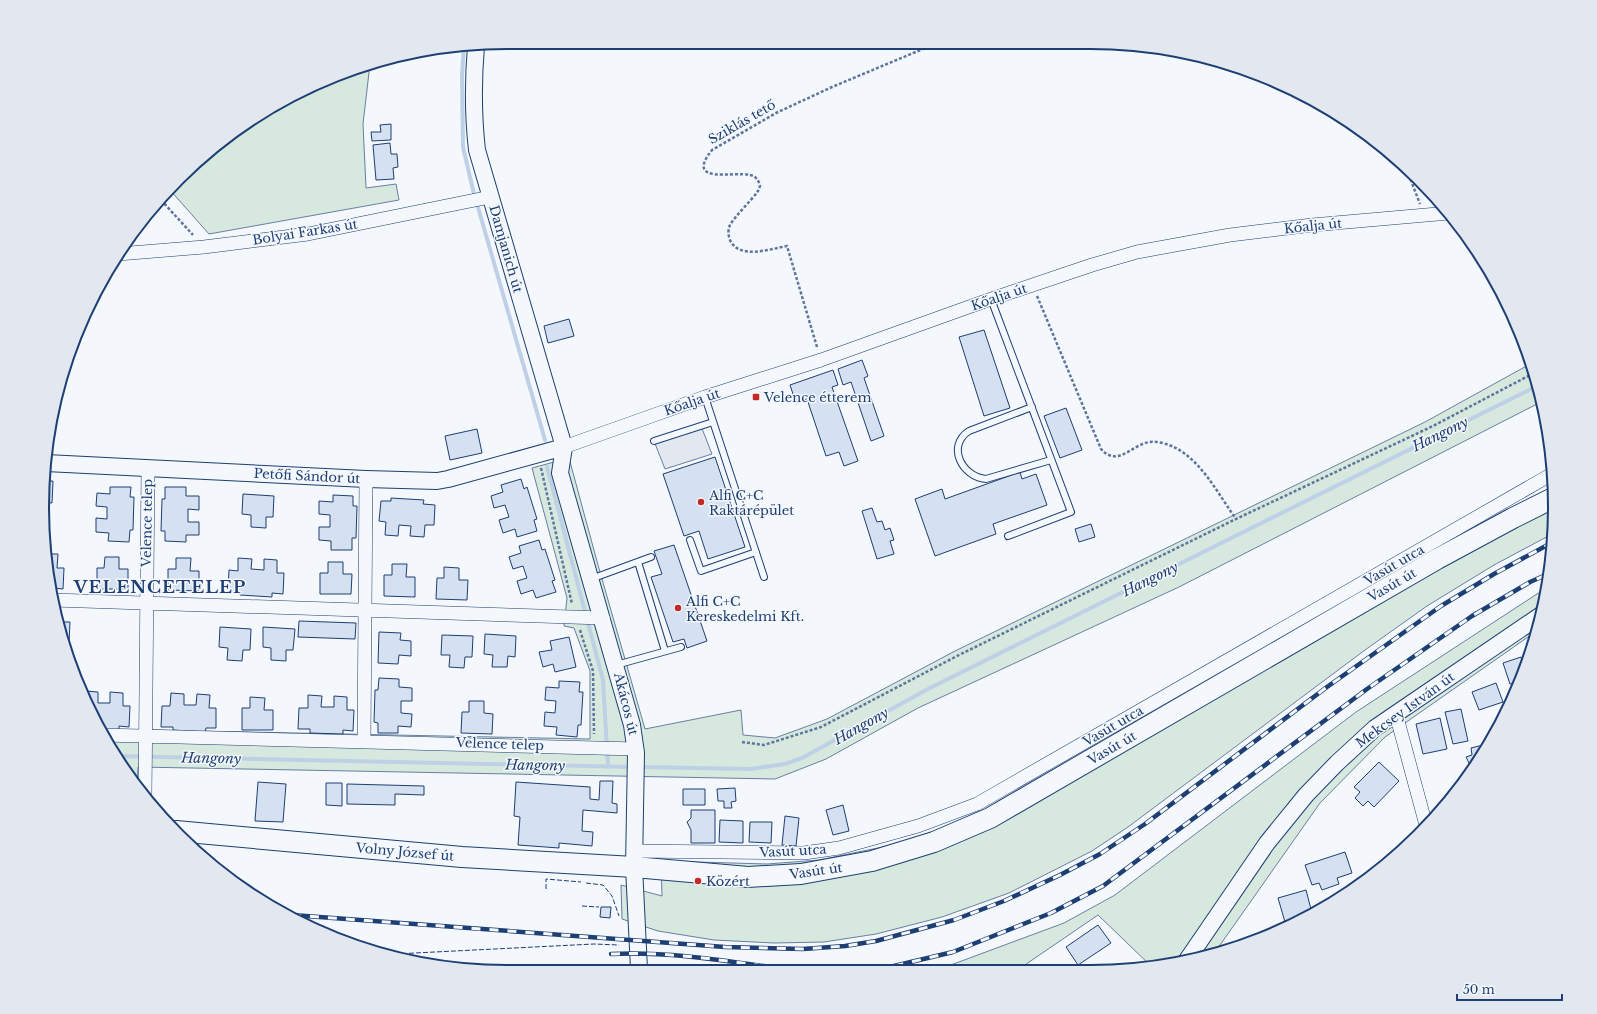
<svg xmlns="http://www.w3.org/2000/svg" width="1597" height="1014" font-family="'Libre Baskerville',serif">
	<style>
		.green { fill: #d7e8df; stroke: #687fa3 }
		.parking { fill: #e3e8f0; stroke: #687fa3 }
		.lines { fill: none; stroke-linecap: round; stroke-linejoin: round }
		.stream { stroke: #bed0e5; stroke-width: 4 }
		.building { fill: #d5e0f0; stroke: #1d3f73 }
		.service-casing { stroke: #1d3f73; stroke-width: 8 }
		.minor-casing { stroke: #1d3f73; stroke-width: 14 }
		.tertiary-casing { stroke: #1d3f73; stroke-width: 18 }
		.primary-casing { stroke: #1d3f73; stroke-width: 22 }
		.path { stroke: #5e769c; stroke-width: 2.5; stroke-dasharray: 3 2; stroke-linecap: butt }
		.service { stroke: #f4f7fb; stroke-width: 6 }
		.minor { stroke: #f4f7fb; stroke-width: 13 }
		.tertiary { stroke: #f4f7fb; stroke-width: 16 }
		.primary { stroke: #f4f7fb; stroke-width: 20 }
		.rail-casing { stroke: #1d3f73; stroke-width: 4.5 }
		.rail { stroke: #f4f7fb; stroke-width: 3; stroke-dasharray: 9; stroke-linecap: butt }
		.fence { stroke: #1d3f73; stroke-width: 1; stroke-dasharray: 5 2; stroke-linecap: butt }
		.poi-dot { fill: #c62828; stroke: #f4f7fb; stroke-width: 1.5 }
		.labels { text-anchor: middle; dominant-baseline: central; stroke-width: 3; stroke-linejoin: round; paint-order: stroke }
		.street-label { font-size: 13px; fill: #1d3f73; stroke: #f4f7fb }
		.poi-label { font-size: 13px; fill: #1d3f73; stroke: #f4f7fb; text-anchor: start }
		.water-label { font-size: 14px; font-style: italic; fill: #1d3f73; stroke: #f4f7fb }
		.district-label { font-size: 17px; font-weight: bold; letter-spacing: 1px; fill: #1d3f73; stroke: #f4f7fb }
		.rim { fill: none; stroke: #1d3f73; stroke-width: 2 }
	</style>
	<rect width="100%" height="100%" fill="#f4f7fb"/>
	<path class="green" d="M370 64 363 124 366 188 396 184 399 200 209 234 170 190 200 158 248 120 358 67Z
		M1532 363 1541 402 1179 587 918 708 826 759 775 779 138 767 137 787 120 766 99 729 590 739V671L574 628 564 626 567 598 532 468 569 458 598 565 645 729 741 710 743 735 775 738 827 719 955 651 1425 422Z
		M1552 487 1554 533 1494 565 1427 606 1365 650 1128 827 1092 851 1009 893 942 917 876 934 824 942 774 943 714 940 658 931 622 919 621 885 662 896 661 861 767 864 819 860 912 841 974 818Z
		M1545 590 1538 630 1385 737 1320 803 1213 955 1151 966 1098 915 1016 971 942 970 940 969 1064 923 1115 895 1356 712 1537 594Z"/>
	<path class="parking" d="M701 426 712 454 665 469 654 441Z"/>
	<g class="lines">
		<path class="stream" d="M464 46 462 76 463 147 473 190 545 440
			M547 467 603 680 608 766
			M115 756 632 767
			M639 767 751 769 785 764 802 758 928 689 1537 386"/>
	</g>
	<path class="building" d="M391 124V140L372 141 371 132H381L380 125Z
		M390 143 391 154H397L398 167 393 168 394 179 376 180 373 145Z
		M569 319 574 336 548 343 544 326Z
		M984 330 1010 408 984 416 959 337Z
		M862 360 868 376 864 378 884 436 871 441 851 382 843 385 838 369Z
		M833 370 838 385 832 387 858 461 844 466 839 452 826 456 807 399 796 403 790 385Z
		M1066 408 1082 450 1060 458 1044 416Z
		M477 429 482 453 450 460 445 436Z
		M715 457 745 547 708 559 699 531 684 536 663 474Z
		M1020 472 1022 479 1036 474 1047 505 993 524 996 534 935 556 915 499 942 489 945 499Z
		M521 479 524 489 527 487 537 519 534 520 537 531 517 537 515 529 503 533 499 520 509 517 505 505 494 508 491 496 503 492 501 485Z
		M43 481H53L52 503 44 502V510Z
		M110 487H131L130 497H134L133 530H130L129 542 108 541 109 533 96 532V518L107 519V507L96 506 97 493 110 494Z
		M165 487H186V496H199V510L188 509V522H199V535H186V542L165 541V531H161L162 499H165Z
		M243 494 274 496 273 517H266V528L251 527V515L242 514Z
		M333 495 353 496V506H357L356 538H352V550H331V541L319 540V527H330V515L319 514V501L333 502Z
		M391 498 424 500 423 504 435 505 434 525H425L424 537 410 536 411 526 399 525 398 536 385 535 386 522 379 521 381 501H391Z
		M872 508 877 522 882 521 885 530 890 528 894 540 890 541 894 554 877 559 862 511Z
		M1091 524 1095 537 1079 542 1075 529Z
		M539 540 542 550 545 549 555 580 552 581 556 592 536 598 533 590 521 594 517 581 527 578 523 566 513 569 509 557 521 553 519 546Z
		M674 545 707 641 687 648 684 639 673 642 651 577 662 574 654 551Z
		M45 554H58L57 568H64L63 589 53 588V592L51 591 46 567Z
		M105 557H119V569H128V589H97V568H104Z
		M176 558H191L190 571H199V591L168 590V569H176Z
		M238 558 252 559 251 569 264 570V559L277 560V573H284L283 594 272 593V597L240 595V592L228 591 229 570 238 571Z
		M328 562H343V574H352L351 594H320V573H328Z
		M392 564H407L406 577H415V597L384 596V575H392Z
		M444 567 459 568V580H468L467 600 436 599 437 578H444Z
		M299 621 356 623 355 639 298 637Z
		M57 622H70L69 643H64Z
		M220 627 251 629 250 650H243L242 661 227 660 228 648 219 647Z
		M263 627 295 629 293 650H286V661L271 660V648L263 647Z
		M379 632 401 633 400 640 411 641V656L399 655 398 664 378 663Z
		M485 634 516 636 515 657 508 656 507 667H492L493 655 484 654Z
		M442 635 473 636 472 657H465L464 668 449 667 450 655H441Z
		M569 637 576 667 555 672 553 664 543 667 539 652 552 650 550 641Z
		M1521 657 1524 667 1519 682 1510 684 1503 663Z
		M379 678 399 679V687L412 688V701H401V713L412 714 411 727 398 726V733H378V723L374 722 375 690H378Z
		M559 681 580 682 579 692H583L581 725H578L577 737 556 735 557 727 544 726 545 712 555 713 556 701 545 700 546 687 559 688Z
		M1496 683 1503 702 1479 710 1472 692Z
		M85 691 98 692V703H110V692L123 693V706H130L129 727 119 726V730L99 729 90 712 84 698Z
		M171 693 184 694V705H196L197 694 210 695 209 708H216V728H206L205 732 173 730V727H161L162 706H170Z
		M308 695 322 696 321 707H334V696L347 697V710H354L353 731 343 730V734L310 733V729H298L299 708H308Z
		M250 697 265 698 264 710H273V730H242V708H250Z
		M469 701H484V713L493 714 492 734 461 733 462 712H469Z
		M1461 709 1468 741 1453 744 1445 712Z
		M1440 718 1447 749 1423 754 1416 724Z
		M1487 744 1476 763 1470 765 1466 757 1472 755 1471 748Z
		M1379 762 1399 781 1374 807 1368 801 1363 806 1355 798 1360 792 1354 787Z
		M600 781H613L612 803 617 804V813L583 810 582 831 593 832 592 846 559 843V848L518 845 520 817 514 816 516 782 590 787V799L599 800Z
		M258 782 286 784 283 822 255 821Z
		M326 783H342V806L326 805Z
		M347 784 424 786V795L395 794V805L347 804Z
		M735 788 736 801 731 802 732 808H724V801H718L717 789Z
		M683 789H705V805H683Z
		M843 805 849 831 833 835 826 810Z
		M691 810H715V843H691V830L687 822 691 818Z
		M785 816 799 818 796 846 782 845Z
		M720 820 743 821V843L719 842Z
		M750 822H772L771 843 749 842Z
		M1345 852 1352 873 1337 878 1339 884 1322 890 1319 883 1312 885 1305 865Z
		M1306 890 1312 913 1305 916 1306 917 1294 925 1292 920 1285 922 1278 898Z
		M601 907H611L610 918 600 917Z
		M1098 925 1111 943 1078 965 1066 947Z
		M1270 933V934L1248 942 1247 939Z
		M664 965 701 969H664Z"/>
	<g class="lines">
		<g class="service-casing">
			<path id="service" d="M991 299 1071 512 1008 536
				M705 397 764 577
				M1032 407 969 431C946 446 962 477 986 479L1051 460
				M654 441 713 422
				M690 540 701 571 756 552
				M638 562 665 651
				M591 579 651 557
				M616 665 681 647"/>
		</g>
		<g class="minor-casing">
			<path id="minor" d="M118 254 204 247 308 234 490 197
				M564 447 705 397 821 360 991 299 1092 265 1137 252 1230 235 1312 225 1449 213
				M53 600 603 618
				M1396 714 1426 825
				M103 735 636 749
				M364 741 366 479
				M145 798 148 468
				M635 851 804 853 839 848 918 826 977 804 1552 474"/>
		</g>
		<g class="tertiary-casing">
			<path id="tertiary" d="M476 46C473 81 473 115 477 150L564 447 560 473 632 725 636 753 634 867 639 969
				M46 463 366 479 437 481 448 479 564 447
				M1187 960 1267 843 1306 795 1337 763 1375 728 1541 615"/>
		</g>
		<g class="primary-casing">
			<path id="primary" d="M176 831 462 857 634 867 748 877 801 874 872 861 934 842 990 818 1437 559 1513 518 1553 498"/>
		</g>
		<path class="path" d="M1407 170 1420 204
			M161 200 193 235
			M1037 296 1101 449C1118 468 1132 444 1150 442 1158 441 1167 444 1174 447 1202 461 1218 494 1236 519
			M817 347 787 246C770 249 739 260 730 240 728 235 728 229 730 225 735 216 751 201 758 191L760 186C759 181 756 176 750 175 734 171 684 185 712 150L776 113 832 87 930 46
			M541 468 572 604
			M580 630 593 671 594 734
			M742 742 764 745 821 727 957 656 1236 519 1433 426 1534 373"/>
		<use href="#service" class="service"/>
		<use href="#minor" class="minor"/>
		<use href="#tertiary" class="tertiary"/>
		<use href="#primary" class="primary"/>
		<g class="rail-casing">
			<path id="rail" d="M292 915 725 947 803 949 845 946 876 941 954 920 1004 901 1060 875 1100 854 1145 824 1327 687 1441 606 1494 574 1553 542
				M611 954C672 951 732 962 792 970
				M877 970 953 952 1051 913 1103 886 1367 689 1472 616 1530 582 1548 574"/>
		</g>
		<use href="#rail" class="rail"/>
		<path class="fence" d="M199 852 203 853
			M586 883 603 885 612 896 619 916
			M546 889V879L581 882
			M582 906 599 907
			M395 954 594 944 619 945"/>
	</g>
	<g class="poi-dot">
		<rect x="752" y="393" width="8" height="8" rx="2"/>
		<circle cx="701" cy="502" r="4"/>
		<circle cx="678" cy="608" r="4"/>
		<circle cx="698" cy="881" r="4"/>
	</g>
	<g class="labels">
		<g class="street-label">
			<text transform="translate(742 122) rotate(-30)">Sziklás tető</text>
			<text transform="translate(1313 226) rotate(-6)">Kőalja út</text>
			<text transform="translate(305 232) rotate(-9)">Bolyai Farkas út</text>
			<text transform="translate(506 249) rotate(74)">Damjanich út</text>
			<text transform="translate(999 297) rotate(-19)">Kőalja út</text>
			<text transform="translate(692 402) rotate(-19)">Kőalja út</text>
			<text transform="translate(307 476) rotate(3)">Petőfi Sándor út</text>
			<text transform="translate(147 523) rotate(-89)">Velence telep</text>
			<text transform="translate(1394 565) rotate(-30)">Vasút utca</text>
			<text transform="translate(1392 585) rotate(-30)">Vasút út</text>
			<text transform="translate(626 704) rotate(76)">Akácos út</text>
			<text transform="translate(1405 710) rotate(-36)">Mekcsey István út</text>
			<text transform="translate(1113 726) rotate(-30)">Vasút utca</text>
			<text transform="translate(500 744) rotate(2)">Velence telep</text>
			<text transform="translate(1112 748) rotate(-30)">Vasút út</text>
			<text transform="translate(793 851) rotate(-3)">Vasút utca</text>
			<text transform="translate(405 852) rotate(5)">Volny József út</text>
			<text transform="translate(816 871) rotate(-8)">Vasút út</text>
		</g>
		<g class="poi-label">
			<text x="764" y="397">Velence étterem</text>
			<text x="709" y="495">Alfi C+C<tspan x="709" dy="15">Raktárépület</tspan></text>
			<text x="686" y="601">Alfi C+C<tspan x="686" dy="15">Kereskedelmi Kft.</tspan></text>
			<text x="706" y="881">Közért</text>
		</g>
		<g class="water-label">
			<text transform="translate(1440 434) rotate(-26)">Hangony</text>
			<text transform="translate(1150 579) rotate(-26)">Hangony</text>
			<text transform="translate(861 726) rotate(-29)">Hangony</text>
			<text transform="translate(211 758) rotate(1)">Hangony</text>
			<text transform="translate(535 765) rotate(1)">Hangony</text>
		</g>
		<g class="district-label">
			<text x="160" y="587">VELENCETELEP</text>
		</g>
	</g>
	<path d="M0 0H1597V1014H0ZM507 49H1090A458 458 0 0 1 1548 507V507A458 458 0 0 1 1090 965H507A458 458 0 0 1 49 507V507A458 458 0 0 1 507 49Z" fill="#e3e8f0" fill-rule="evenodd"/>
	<path class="rim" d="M507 49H1090A458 458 0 0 1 1548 507V507A458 458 0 0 1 1090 965H507A458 458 0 0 1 49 507V507A458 458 0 0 1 507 49Z"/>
	<path d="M1457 994v6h105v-6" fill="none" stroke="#1d3f73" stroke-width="2"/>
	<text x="1463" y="994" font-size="12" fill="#1d3f73" stroke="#f4f7fb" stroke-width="3" paint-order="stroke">50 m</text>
</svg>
